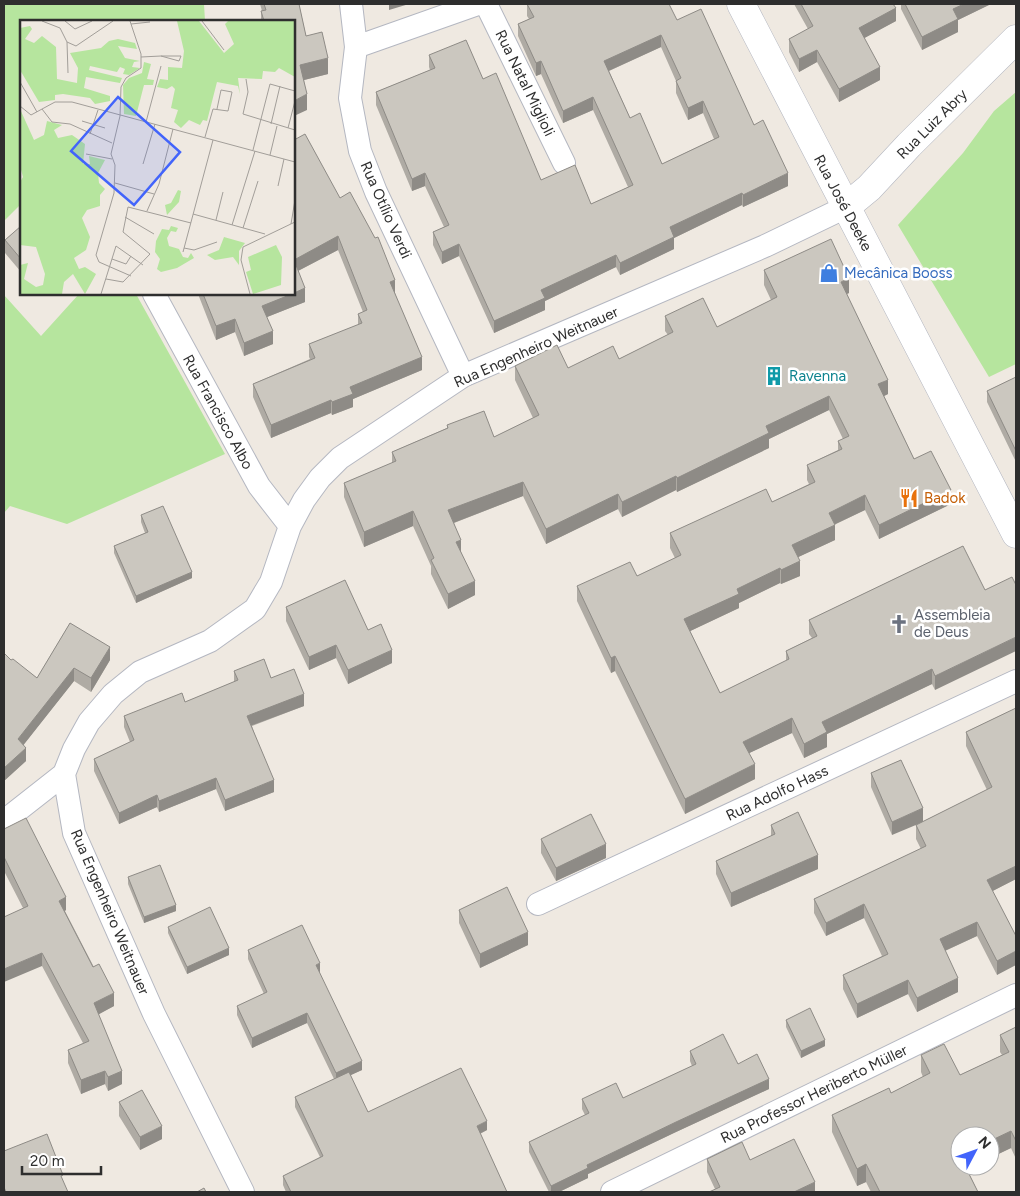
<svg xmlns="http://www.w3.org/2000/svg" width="1020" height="1196" font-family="Figtree,sans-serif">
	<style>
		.green { fill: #b6e59e }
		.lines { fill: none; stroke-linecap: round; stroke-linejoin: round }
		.street-casing { stroke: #b4b7c1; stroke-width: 24 }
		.secondary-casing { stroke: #b4b7c1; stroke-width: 29 }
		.street { stroke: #fff; stroke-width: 22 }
		.secondary { stroke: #fff; stroke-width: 28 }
		.wall { fill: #afaba4; fill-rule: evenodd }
		.shaded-wall { fill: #8e8b86 }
		.building { fill: #cbc7bf; stroke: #8e8b86; fill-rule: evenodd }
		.labels { text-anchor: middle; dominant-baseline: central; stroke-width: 5; stroke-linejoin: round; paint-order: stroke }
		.street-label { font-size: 15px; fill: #2e2e2e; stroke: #fff }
		.shop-label { font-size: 15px; fill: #366cbe; stroke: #fff; text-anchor: start }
		.culture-label { font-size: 15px; fill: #0d838f; stroke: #fff; text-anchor: start }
		.food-label { font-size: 15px; fill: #c56008; stroke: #fff; text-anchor: start }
		.worship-label { font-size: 15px; fill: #5b616d; stroke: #fff; text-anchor: start }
		.inset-road { fill: none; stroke: #a29e99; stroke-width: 1 }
		.view { fill: #4264fb; fill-opacity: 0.15; stroke: #4264fb; stroke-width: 2.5 }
		.inset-edge { fill: none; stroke: #2e2e2e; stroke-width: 2.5 }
	</style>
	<rect width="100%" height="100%" fill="#efe9e1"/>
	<path class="green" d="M4 4H204L205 21H21V204L4 221Z
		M1016 92V364L989 377 898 225 963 153 994 111Z
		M79 294H136L225 454 67 524 10 506 4 513V295L41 336Z"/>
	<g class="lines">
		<g class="street-casing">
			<path id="street" d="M351 4 356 47 350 98 360 151 376 192 463 376
				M486 4 564 163
				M356 47 478 4
				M154 294 259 486 290 526
				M4 821 64 774
				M538 904 1016 681
				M243 1192 154 1014 74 833 64 774 74 749 89 722 113 694 140 672 210 641 255 609 271 582 290 526 304 500 320 478 340 458 463 376 765 246 846 207
				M612 1192 1016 995"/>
		</g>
		<g class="secondary-casing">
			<path id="secondary" d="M741 4 1016 534
				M846 207 869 188 909 145 1016 39"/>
		</g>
		<use href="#street" class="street"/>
		<use href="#secondary" class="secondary"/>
	</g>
	<path class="wall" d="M260 4H299L306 36 328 74 304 80 307 110 294 21H261V11H262Z
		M527 4 677 20 754 125 788 186 743 207 742 205 674 238V249L620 275 616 267 545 301V310L494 333 459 256 442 264 433 245V232L444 227 425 186 412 191 376 105V92L430 70 429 67V55L483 79 541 180 591 204 628 187 593 110 563 123 541 74 536 76 518 36V24L529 19 527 16ZM661 47 676 81V93L688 120 703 113 714 139 662 164 630 118 609 71Z
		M794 4H893L896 21 864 38 880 80 839 102 817 62 799 72 789 52V39L808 29Z
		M901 4H991L958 20V32L922 50 901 9Z
		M294 140 340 198 395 293 422 370 353 399V407L332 415 331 413 271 438 253 397V384L310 359 309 357V344L358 325V314L363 312 338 250 298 271 305 302 267 317 273 344 244 356 235 332 216 340 198 294H294Z
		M21 226V272L5 253V240Z
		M764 270 849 293 847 294 888 394 884 396 914 459 951 504 879 539 865 510 834 525 835 540 798 557 800 576 781 584 780 583 739 603V608L690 631 720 693 786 661V651L812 638 809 634V620L963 546 935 690 932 684 827 734V747L804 758 792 733 749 753 755 779 685 814 615 671 611 673 577 601V586L637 576 675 558 670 548V533L772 502 809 484 807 480V465L838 450V441L843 439 829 410 769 439V448L677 492 676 490 622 517 618 509 546 544 523 496 454 523 461 552 475 595 448 609 431 574V566L413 526 364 547 344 497V483L392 463V452L447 428V425L494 437 533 418 515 380V366L568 368 619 359 668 335 665 331V316L717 327 771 300 764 285Z
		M1016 377V462L987 402V391Z
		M141 515 192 578 136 603 114 553V546L145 533 141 522Z
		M286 607 368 630 392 663 348 684 336 658 309 670 286 621Z
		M70 623 110 660 91 692 74 681 23 745 26 761 4 781V653L11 660 37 678Z
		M234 671 271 678 304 706 252 726 274 792 225 811 216 789 159 812 157 807 119 824 94 771V759L130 742 124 727V716L185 702 234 682Z
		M1016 708V879L992 891 1016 936 997 975 977 936 945 951 958 992 917 1012 908 994 857 1018 843 989V975L882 956 864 918 826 936 814 913V899L921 849 916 839V825L987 790 966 746V732Z
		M901 760 892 835 871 787V773Z
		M771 825 818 869 731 907 716 874V861L771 836Z
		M4 829 66 910 65 911 114 1006 98 1014 122 1084 108 1091 105 1084 81 1094 68 1063V1050L83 1043 42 966 23 908 4 871Z
		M541 839 606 858 556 881 541 853Z
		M128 877 176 911 144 923 128 884Z
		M459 910 528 945 480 968 459 923Z
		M168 927 229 955 187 974 168 933Z
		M248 950 320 972 319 973 362 1070 350 1075 368 1112 487 1130 480 1134 507 1192H286L283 1185V1176L320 1157 295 1107V1097L334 1079 307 1023 252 1048 237 1015V1006L264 994 248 959Z
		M786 1020 825 1046 801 1058 786 1027Z
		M1016 1027V1159L1011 1148 967 1169 978 1192H871L866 1182 857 1186 832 1132V1115L891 1093 923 1077 921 1072V1055L960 1075 1002 1055 1000 1052V1035Z
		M690 1051 738 1064 769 1089 676 1132 588 1174V1178L559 1192H549L529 1152V1142L585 1115 582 1109V1099L623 1098 692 1066 690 1061Z
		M119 1102 162 1139 140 1150 119 1116Z
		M707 1159 750 1160 815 1192 715 1189 707 1172Z"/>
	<path class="shaded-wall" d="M389 4H409L389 10Z
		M964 4H991L958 20V32L922 50V37L953 9Z
		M896 8V21L859 41V28Z
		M661 35V47L604 73V61Z
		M817 50V62L799 72V59Z
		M328 58V74L300 81V65Z
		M541 61V74L536 76V63Z
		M880 67V80L839 102V89Z
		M307 94V110L294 116V101Z
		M593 97V110L563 123V111Z
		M703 101V113L688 120V108Z
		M425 173V186L412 191V179Z
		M788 173V186L743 207V195Z
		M742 193V205L674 238V249L620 275V263L670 227Z
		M338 236V250L294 273V260Z
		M459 244V256L442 264V252Z
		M616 255V267L545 301V310L494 333V321L541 290Z
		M849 278V293L841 296V282Z
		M395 280V293L390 295V282Z
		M305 288V302L262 319V306Z
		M235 319V332L216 340V326Z
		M273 331V344L244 356V343Z
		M422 357V370L353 399V407L332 415V402L350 387Z
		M888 380V394L878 399V384Z
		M829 396V410L769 439V448L677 492V478L766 426Z
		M331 400V413L271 438V425Z
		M676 476V490L622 517V502Z
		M523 482V496L448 525V510Z
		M951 490V504L879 539V525Z
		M618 494V509L546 544V529Z
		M865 495V510L829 527V513Z
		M413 511V526L364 547V532Z
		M835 525V540L792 560V545Z
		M461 540V554L456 542Z
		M800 561V576L781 584V570Z
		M780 568V583L739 603V608L684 634V619L737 589Z
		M192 572V578L136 603V596Z
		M475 581V595L448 609V594Z
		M1016 637V651L935 690V676Z
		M336 645V658L309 670V657Z
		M110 647V660L91 692V678Z
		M392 650V663L348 684V670Z
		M615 656V671L611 673V658Z
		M74 668V681L18 752V739Z
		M932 669V684L827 734V747L804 758V744L822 722Z
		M304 694V706L247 727V716Z
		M792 718V733L743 756V742Z
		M26 748V761L4 781V768Z
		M755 764V779L685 814V799Z
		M216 778V789L159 812V801Z
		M274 780V792L225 811V800Z
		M157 795V807L119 824V813Z
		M923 808V822L892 835V822Z
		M606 844V858L556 881V868Z
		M818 855V869L731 907V893Z
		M1016 866V879L987 894V880Z
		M66 897V910L59 914V901Z
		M864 904V918L826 936V923Z
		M176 905V911L144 923V917Z
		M977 922V936L940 953V939Z
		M528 932V945L480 968V954Z
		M229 948V955L187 974V967Z
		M1016 951V965L997 975V961Z
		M42 953V966L4 982V969Z
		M320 963V972L316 974V965Z
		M958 978V992L917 1012V998Z
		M908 980V994L857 1018V1004Z
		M114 993V1006L94 1017V1003Z
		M307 1013V1023L252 1048V1038Z
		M825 1040V1046L801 1058V1051Z
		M362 1061V1070L336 1082V1073Z
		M105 1071V1084L81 1094V1080Z
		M122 1071V1084L108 1091V1077Z
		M769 1079V1089L676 1132 588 1174V1178L559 1192H551V1186L587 1165 676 1122Z
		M487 1121V1130L477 1135V1126Z
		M162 1126V1139L140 1150V1137Z
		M1011 1131V1148L990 1158V1141Z
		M866 1164V1182L857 1186V1169Z
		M960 1166H974L960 1173Z
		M815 1182V1192H794Z"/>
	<path class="building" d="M264 4H299L306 36 322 32 328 58 300 65 307 94 294 101V21H264L261 11 266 10Z
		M527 4H669L677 20 701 9 754 125 763 120 788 173 743 195 742 193 670 227 674 237 620 263 616 255 541 290 545 298 494 321 459 244 442 252 433 232 449 225 425 173 412 179 376 92 435 68 429 55 466 40 483 79 496 73 541 180 575 165 591 204 633 185 593 97 563 111 541 61 536 63 518 24 534 17ZM661 35 681 78 676 81 688 108 703 101 719 137 662 164 640 113 630 118 604 61Z
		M801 4H893L896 8 859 28 880 67 839 89 817 50 799 59 789 39 813 26Z
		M905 4H964L953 9 958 19 922 37Z
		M305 134 340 198 350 192 375 238 378 237 395 280 390 282 422 357 350 387 353 394 332 402 331 400 271 425 253 384 315 358 309 344 362 323 358 314 367 310 338 236 294 260 305 288 294 293V140Z
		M21 226V259L5 240Z
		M831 239 849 278 841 282 888 380 878 384 914 459 931 451 951 490 879 525 865 495 829 513 835 525 792 545 800 561 781 570 780 568 737 589 739 594 684 619 720 693 789 659 786 651 817 636 809 620 963 546 985 590 1012 577 1016 585V637L935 676 932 669 822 722 827 732 804 744 792 718 743 742 755 764 685 799 615 656 611 658 577 586 630 562 637 576 681 555 670 533 766 489 772 502 815 482 807 465 842 449 838 441 849 436 829 396 766 426 769 433 677 478 676 476 622 502 618 494 546 529 523 482 448 510 461 540 456 542 475 581 448 594 431 560 434 558 413 511 364 532 344 483 396 461 392 452 448 428 447 425 484 411 494 437 539 415 515 366 557 345 568 368 613 346 619 359 673 332 665 316 703 298 717 327 777 297 764 270Z
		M203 294H292L262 306 273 331 244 343 235 319 216 326Z
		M1016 377V451L987 391Z
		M163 506 192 572 136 596 114 546 148 532 141 515Z
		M345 580 368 630 381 624 392 650 348 670 336 645 309 657 286 607Z
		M70 623 110 647 91 678 74 668 18 739 26 748 4 768V653L11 660 13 659 37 678Z
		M264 659 271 678 294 669 304 694 247 716 274 780 225 800 216 778 159 801 157 795 119 813 94 759 134 740 124 716 182 693 185 702 238 680 234 671Z
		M1016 708V866L987 880 1016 936V951L997 961 977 922 940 939 958 978 917 998 908 980 857 1004 843 975 888 954 864 904 826 923 814 899 926 846 916 825 992 787 966 732Z
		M901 760 923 808 892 822 871 773Z
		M798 812 818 855 731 893 716 861 775 834 771 825Z
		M591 814 606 844 556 868 541 839Z
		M26 818 66 897 59 901 93 967 99 964 114 993 94 1003 122 1071 108 1077 105 1071 81 1080 68 1050 89 1041 42 953 4 969V917L28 906 4 857V829Z
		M160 865 176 905 144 917 128 877Z
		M507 887 528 932 480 954 459 910Z
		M210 907 229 948 187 967 168 927Z
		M302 925 320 963 316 965 362 1061 336 1073 307 1013 252 1038 237 1006 267 992 248 950Z
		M810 1008 825 1040 801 1051 786 1020Z
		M1016 1027V1141L1011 1131 990 1141V1136H960V1166H965L978 1192H880L866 1164 857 1169 832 1115 889 1088 891 1093 930 1073 921 1055 944 1044 960 1075 1009 1052 1000 1035Z
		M723 1034 738 1064 757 1054 769 1079 676 1122 587 1165 588 1168 551 1186 529 1142 589 1113 582 1099 616 1083 623 1098 696 1064 690 1051Z
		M461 1068 487 1121 477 1126 507 1192H291L283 1176 323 1156 295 1097 349 1072 368 1112Z
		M142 1090 162 1126 140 1137 119 1102Z
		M47 1134 63 1175 61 1176 68 1192H6L4 1187V1151Z
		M794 1139 815 1182 794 1192H709L720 1187 707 1159 742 1142 750 1160Z
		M204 1188 206 1192H197Z"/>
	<defs>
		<g id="shop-bare" transform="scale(1.5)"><path d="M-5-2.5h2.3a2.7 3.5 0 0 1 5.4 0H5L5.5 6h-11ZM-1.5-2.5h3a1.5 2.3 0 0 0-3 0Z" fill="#3f7fe0" stroke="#fff" stroke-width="2.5" paint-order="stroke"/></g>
		<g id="building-bare" transform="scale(1.5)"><path d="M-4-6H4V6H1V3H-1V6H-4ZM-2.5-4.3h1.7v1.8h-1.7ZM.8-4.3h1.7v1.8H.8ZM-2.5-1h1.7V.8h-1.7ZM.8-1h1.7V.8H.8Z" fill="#0f9aa8" stroke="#fff" stroke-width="2.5" paint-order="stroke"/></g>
		<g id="restaurant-bare" transform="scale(1.5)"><path d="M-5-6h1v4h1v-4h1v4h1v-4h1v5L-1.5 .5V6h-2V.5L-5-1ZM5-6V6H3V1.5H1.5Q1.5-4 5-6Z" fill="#e8710a" stroke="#fff" stroke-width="2.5" paint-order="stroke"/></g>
		<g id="church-bare" transform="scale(1.5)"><path d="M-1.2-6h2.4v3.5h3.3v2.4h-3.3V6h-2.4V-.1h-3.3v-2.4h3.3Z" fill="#6b7280" stroke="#fff" stroke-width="2.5" paint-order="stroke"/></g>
	</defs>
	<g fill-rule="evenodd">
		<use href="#shop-bare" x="829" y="273"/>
		<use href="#building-bare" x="774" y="376"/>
		<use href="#restaurant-bare" x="909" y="498"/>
		<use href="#church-bare" x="899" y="624"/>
	</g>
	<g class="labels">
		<g class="street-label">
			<text transform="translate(525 83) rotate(64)">Rua Natal Miglioli</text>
			<text transform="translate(932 124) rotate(-45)">Rua Luiz Abry</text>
			<text transform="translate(843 203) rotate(62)">Rua José Deeke</text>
			<text transform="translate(386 210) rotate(66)">Rua Otílio Verdi</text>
			<text transform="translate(536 347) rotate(-24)">Rua Engenheiro Weitnauer</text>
			<text transform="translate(218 412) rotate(61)">Rua Francisco Albo</text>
			<text transform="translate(777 793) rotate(-25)">Rua Adolfo Hass</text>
			<text transform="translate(110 912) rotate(67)">Rua Engenheiro Weitnauer</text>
			<text transform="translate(814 1094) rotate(-26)">Rua Professor Heriberto Müller</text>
		</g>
		<g class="shop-label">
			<text x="844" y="273">Mecânica Booss</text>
		</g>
		<g class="culture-label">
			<text x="789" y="376">Ravenna</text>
		</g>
		<g class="food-label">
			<text x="924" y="498">Badok</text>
		</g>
		<g class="worship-label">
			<text x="914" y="615">Assembleia<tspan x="914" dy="17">de Deus</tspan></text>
		</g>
	</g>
	<g transform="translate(20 20)">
		<rect width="275" height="275" fill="#efe9e1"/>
		<path d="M157 1H179L204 33 214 24 205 4 208 1H275V57L259 48 255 52 243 51 242 59 218 58 220 74 218 66 197 62 187 101 183 100 180 105 169 100 161 108 154 102 158 90 151 88 155 69 152 66 147 69 137 67 140 59 148 60V47L162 48 164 31ZM10 6 12 9 5 19 14 23 22 16 36 27 37 59 57 63 58 48 50 33 81 28 89 21 98 19 115 23 117 29 98 26 105 38 120 41 114 42 112 47 120 48 109 55 103 54 105 49 100 47 97 52 70 46 69 50 102 58 100 63 66 57 64 68 90 76V81L75 84 70 78 43 74 35 75V80L19 82 0 50V8ZM124 42 131 44 127 59 134 60 133 65H124L116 96 104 94 103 65 109 58 122 53ZM0 89 14 120 24 115 27 101 42 105 34 110 38 118 52 115 65 124 63 144H70L69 136 85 140 78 153 79 163 85 169 80 175V186L67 190 62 198 70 217 66 230 54 238 59 249 65 247 76 254 65 274 53 254 44 262 42 274H0V245L8 243 4 259 16 267 23 265 25 254 16 227 0 225V162L3 157 0 146ZM158 170 161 171 159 182 147 195 145 185 151 183ZM151 206 158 208 156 212 151 211 147 218 149 226 159 229 163 237 168 238 171 233 174 238 157 248 141 252 137 249 140 239 135 232 136 221 142 209 149 210ZM204 217 225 223 219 231V245L213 237 195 240 187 235 199 230ZM256 225 262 237 261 265 233 274 226 252 231 250 228 237Z" fill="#b6e59e"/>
		<path class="inset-road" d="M22 1 40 8 47 22 56 26 93 1M45 1 55 9 72 1M110 1 121 34V48L106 58 101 67 100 96 91 134 95 145 94 173 76 235 79 242 111 256M182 1 204 30M111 4 130 2M47 22 48 53M121 37 141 36H161L159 41 141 36M226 59 228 72 223 94 275 110M0 62 17 92M0 86 11 95 35 82H52L275 142M22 89 32 102 50 104 92 123M62 101 85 108M126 102 141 46M251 104 260 66M268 108 275 81M70 114 78 90M185 117 193 89 208 91 212 72 201 70 197 89M233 130 250 64 275 71M66 134 92 139M250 135 257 106M123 144 135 104M95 163 134 174M258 166 264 139M127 191 139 164 153 109M173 194 245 214M105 197 134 214M196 200 203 172M271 204 275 180M212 205 235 131M223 208 238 161M164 228 174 230 197 222M163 232 193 120M92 239 106 244 111 236M86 259 103 262 130 234 103 212 108 187 171 203M81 274 96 226 123 245M230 274 221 240 223 227 275 202"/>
		<path class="view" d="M98 77 160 132 114 185 51 131Z"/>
		<rect width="275" height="275" class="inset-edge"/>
	</g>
	<rect width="1020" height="1196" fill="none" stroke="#2e2e2e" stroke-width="10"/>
	<g transform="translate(975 1151) rotate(49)"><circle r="24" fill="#ffffff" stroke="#ababab"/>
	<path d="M0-4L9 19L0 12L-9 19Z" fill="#4264fb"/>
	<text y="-8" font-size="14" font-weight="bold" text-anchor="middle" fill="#2e2e2e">N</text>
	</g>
	<path d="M22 1166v8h79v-8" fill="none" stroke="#2e2e2e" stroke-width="2.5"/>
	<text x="30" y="1166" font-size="15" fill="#2e2e2e" stroke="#ffffff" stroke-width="4" paint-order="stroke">20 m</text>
</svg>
